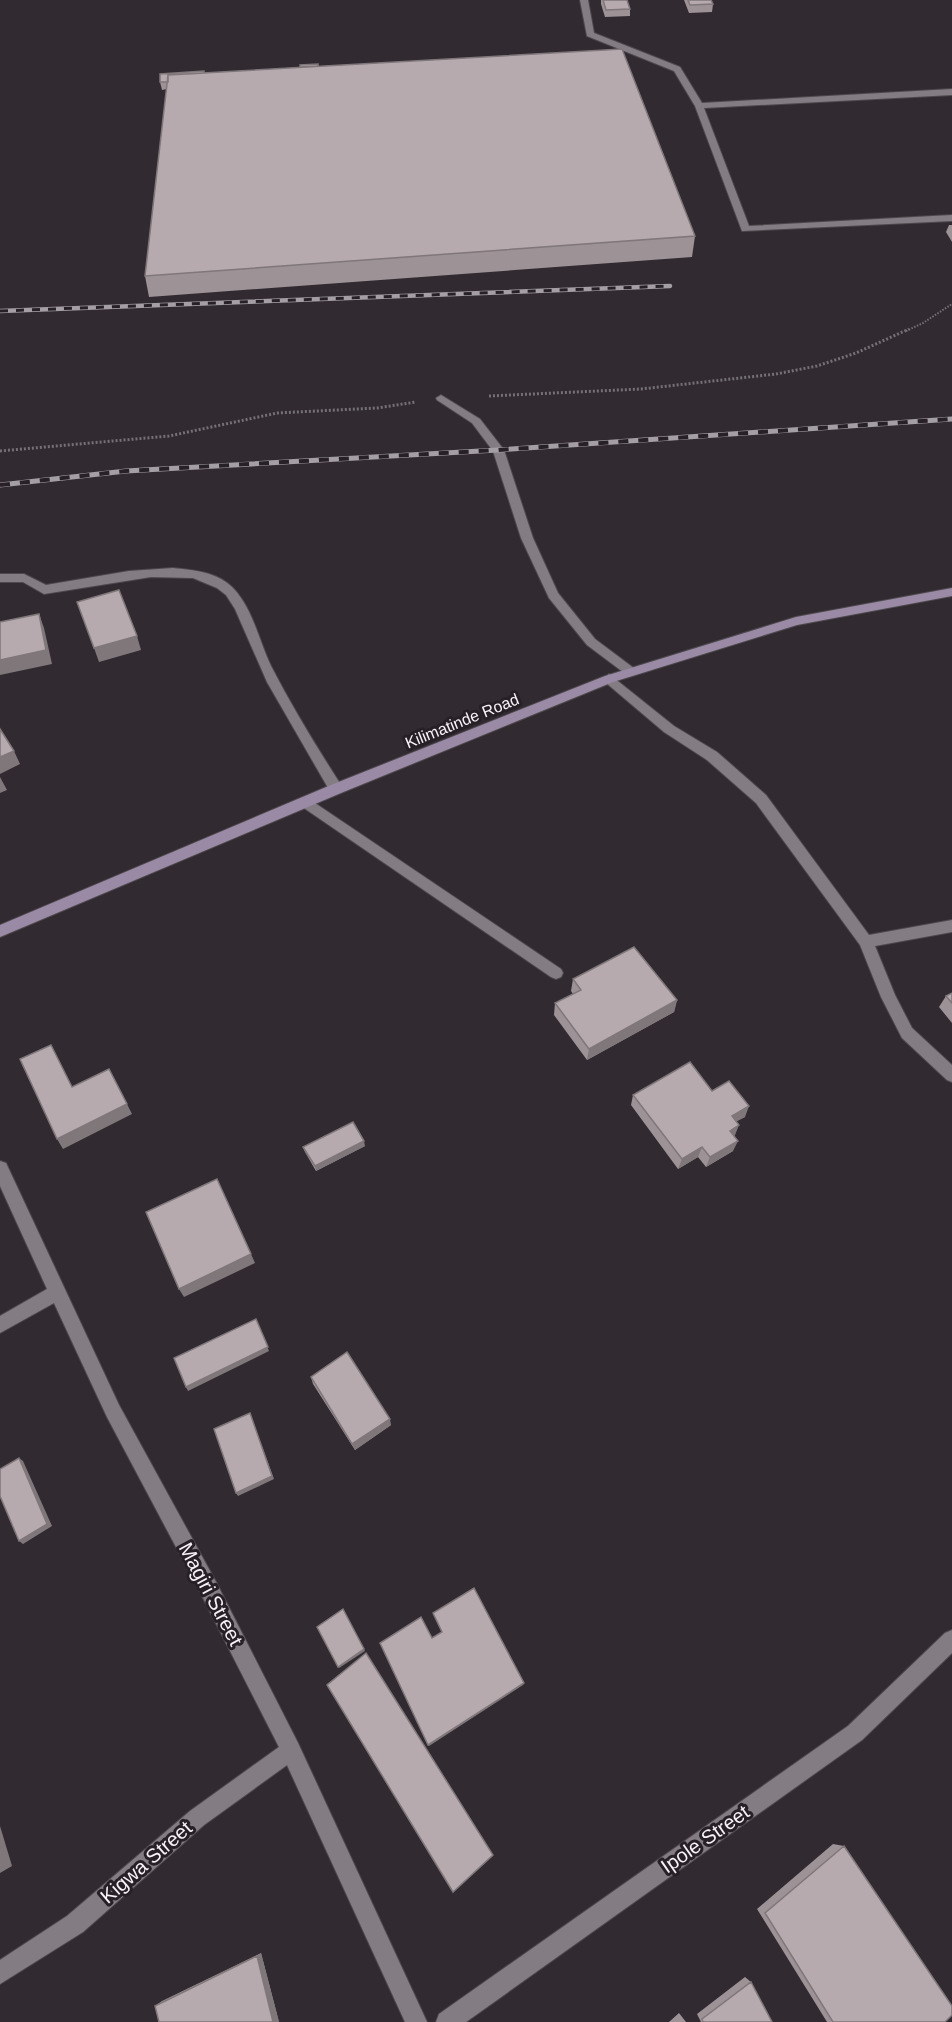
<svg xmlns="http://www.w3.org/2000/svg" width="952" height="2022" font-family="Arial,sans-serif">
	<style>
		.lines { fill: none; stroke-linecap: round; stroke-linejoin: round }
		.service-casing { stroke: #4e494d; stroke-width: 2 }
		.minor-casing { stroke: #4e494d; stroke-width: 2 }
		.secondary-casing { stroke: #4e494d; stroke-width: 2 }
		.path-far1 { stroke: #757075; stroke-width: 2; stroke-dasharray: 1.5 1.5; stroke-linecap: butt }
		.path { stroke: #757075; stroke-width: 3; stroke-dasharray: 2 2; stroke-linecap: butt }
		.service { fill: #847c83; fill-rule: evenodd }
		.minor { fill: #847c83; fill-rule: evenodd }
		.secondary { fill: #9a8aa6; fill-rule: evenodd }
		.rail-far1-casing { stroke: #a49fa4; stroke-width: 4.5 }
		.rail-casing { stroke: #a49fa4; stroke-width: 5 }
		.rail-far1 { stroke: #272127; stroke-width: 3; stroke-dasharray: 8; stroke-linecap: butt }
		.rail { stroke: #272127; stroke-width: 4; stroke-dasharray: 10; stroke-linecap: butt }
		.wall { fill: #9d9296 }
		.shaded-wall { fill: #7f777a }
		.building { fill: #b6aaae; stroke: #7f777a; stroke-width: 1.5 }
		.labels { text-anchor: middle; dominant-baseline: central; stroke-width: 6; stroke-linejoin: round; paint-order: stroke }
		.street-label { font-size: 16px; fill: #f6f2f6; stroke: #272127 }
		.near-street-label { font-size: 20px; fill: #f6f2f6; stroke: #272127 }
	</style>
	<rect width="100%" height="100%" fill="#312b31"/>
	<g class="lines">
		<g class="service-casing">
			<path id="service" d="M580 0H588L594 33 680 67 702 103 952 89V95L704 108 749 226 952 215V221L742 231 695 106 674 71 587 36Z
				M173 568C193 570 218 572 233 588 253 609 259 641 271 666 292 707 316 746 341 785L343 789 341 793H331L267 682 235 609 226 595 217 588 193 578 151 577 44 594 23 582H0V574H24L46 585 129 571Z"/>
		</g>
		<g class="minor-casing">
			<path id="minor" d="M441 395 480 419 504 450 533 538 558 593 595 639 635 669 637 672 635 675H627L587 645 549 598 521 538 493 451 472 423 437 400 436 398Z
				M609 674 674 726 717 752 766 795 869 935 952 920V932L875 946 895 995 912 1028 952 1065V1082L947 1080 902 1038 881 997 860 945 756 803 707 760 664 732 605 682 603 679Z
				M306 797 561 969 563 973 561 977 556 979 551 977 301 806 299 802Z
				M0 1161 6 1163 119 1405 216 1582 298 1743 427 2022H405L287 1765 204 1825 83 1932 0 1984V1960L67 1916 190 1811 279 1747 202 1596 107 1417 54 1303 0 1333V1316L47 1289 0 1186Z
				M952 1630V1653L862 1740 466 2022H436L439 2014 848 1726 945 1633Z"/>
		</g>
		<g class="secondary-casing">
			<path id="secondary" d="M952 588V596L797 625 613 682 341 793 0 937V925L331 785 605 676 796 617Z"/>
		</g>
		<path class="path-far1" d="M906 331 923 323 952 304"/>
		<path class="path" d="M489 396 641 389 776 374 817 366 856 353 909 329
			M0 451 169 436 277 413 377 408 416 402"/>
		<use href="#service" class="service"/>
		<use href="#minor" class="minor"/>
		<use href="#secondary" class="secondary"/>
		<g class="rail-far1-casing">
			<path id="rail-far1" d="M0 311 670 286"/>
		</g>
		<g class="rail-casing">
			<path id="rail" d="M0 485 126 471 498 450 952 419"/>
		</g>
		<use href="#rail-far1" class="rail-far1"/>
		<use href="#rail" class="rail"/>
	</g>
	<path class="wall" d="M601 0H627L630 9V16L605 17 601 4Z
		M684 0H711L713 4 712 12 689 13Z
		M318 66 695 236 692 257 149 297 145 276 167 89 162 90 160 82 204 73Z
		M949 225H952V242L946 232Z
		M573 979 677 1000 674 1012 587 1060 554 1015 555 1003 573 994 571 991Z
		M952 993V1023L939 1007 946 996Z
		M712 1091 745 1117 736 1121 735 1135 734 1136 733 1151 706 1167 698 1157 678 1169 631 1105 633 1095Z
		M365 1146 316 1171 305 1152 303 1147Z
		M311 1377 391 1425 355 1450 313 1384Z
		M833 1844 844 1846 945 2022H827L757 1909Z
		M261 1953 279 2022 155 2006 162 2001Z
		M745 1977 751 1982 772 2022H701L697 2014Z
		M679 2013 686 2022H669Z"/>
	<path class="shaded-wall" d="M39 614 44 628 52 664 0 675V660Z
		M137 636 141 650 99 662 94 648Z
		M14 751 20 764 0 774V757Z
		M0 777 7 790 0 793Z
		M677 1000 674 1012 587 1060 589 1049Z
		M127 1104 132 1114 63 1149 57 1139Z
		M749 1106 745 1117 728 1126 732 1116Z
		M739 1125 735 1135 726 1141 730 1131Z
		M364 1141 365 1146 316 1171 315 1166Z
		M738 1141 733 1151 706 1167 710 1157Z
		M702 1147 698 1157 678 1169 682 1159Z
		M251 1254 255 1263 184 1297 179 1289Z
		M256 1319 269 1351 188 1391 186 1387Z
		M250 1413 274 1479 238 1496 236 1493Z
		M390 1419 391 1425 355 1450 352 1444Z
		M19 1458 23 1461 52 1526 23 1544 19 1541Z
		M344 1611 365 1651 339 1668 338 1667Z
		M524 1683 523 1685 429 1746 428 1745Z
		M0 1826 12 1866 0 1873Z
		M261 1953 279 2022H273L257 1956Z"/>
	<path class="building" d="M603 0H627L630 9 606 10Z
		M688 0H711L713 4 690 5Z
		M622 49 695 236 145 276 168 75Z
		M318 64V66L300 67V65Z
		M204 71V73L168 75V82H160V74Z
		M119 590 137 636 94 648 77 602Z
		M39 614 46 650 0 660V622Z
		M0 729 14 751 0 757Z
		M634 947 677 1000 589 1049 555 1003 581 990 573 979Z
		M952 993V1003L946 996Z
		M51 1045 72 1087 109 1069 127 1104 57 1139 20 1059Z
		M690 1062 712 1091 729 1081 749 1106 732 1116 739 1125 730 1131 738 1141 710 1157 702 1147 682 1159 633 1095Z
		M353 1122 364 1141 315 1166 303 1147Z
		M217 1179 251 1254 179 1289 146 1212Z
		M256 1319 268 1347 186 1387 174 1358Z
		M347 1352 390 1419 352 1444 311 1377Z
		M250 1413 272 1476 236 1493 214 1429Z
		M19 1458 47 1524 19 1541 0 1496V1469Z
		M474 1588 524 1683 428 1745 380 1643 421 1617 432 1638 442 1632 433 1613Z
		M343 1609 364 1649 338 1667 317 1627Z
		M366 1653 493 1855 453 1892 327 1685Z
		M844 1846 952 2006V2015L945 2022H833L765 1913Z
		M257 1956 273 2022H159L155 2006Z
		M751 1982 772 2022H703L702 2019Z"/>
	<g class="labels">
		<g class="street-label">
			<text transform="translate(462 721) rotate(-22)">Kilimatinde Road</text>
		</g>
		<g class="near-street-label">
			<text transform="translate(211 1594) rotate(62)">Magiri Street</text>
			<text transform="translate(705 1839) rotate(-35)">Ipole Street</text>
			<text transform="translate(146 1862) rotate(-41)">Kigwa Street</text>
		</g>
	</g>
</svg>
